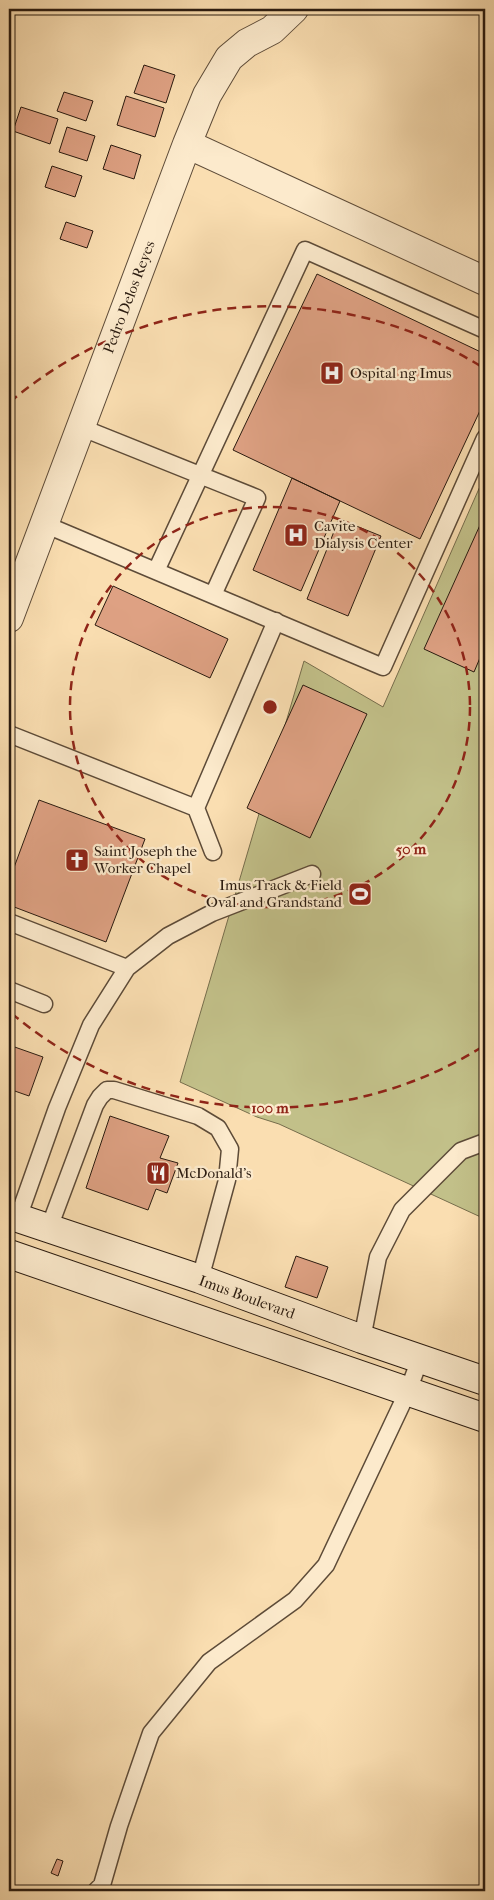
<svg xmlns="http://www.w3.org/2000/svg" width="494" height="1900" font-family="'IM FELL French Canon',serif">
	<style>
		.green { fill: #c2c089; stroke: #766d4c }
		.building { fill: #dea183; stroke: #291a0f }
		.lines { fill: none; stroke-linecap: round; stroke-linejoin: round }
		.lane-casing { stroke: #5d4b38; stroke-width: 19 }
		.street-casing { stroke: #5d4b38; stroke-width: 30 }
		.secondary-casing { stroke: #291a0f; stroke-width: 30 }
		.lane { stroke: #fceacc; stroke-width: 16 }
		.street { stroke: #fceacc; stroke-width: 28 }
		.secondary { stroke: #fceacc; stroke-width: 28 }
		.ring { fill: none; stroke: #8f2418; stroke-width: 2.5; stroke-dasharray: 9 6 }
		.labels { text-anchor: middle; dominant-baseline: central; stroke-width: 4.5; stroke-linejoin: round; paint-order: stroke }
		.street-label { font-size: 15px; fill: #291a0f; stroke: #fceacc }
		.poi-label { font-size: 15px; fill: #291a0f; stroke: #fceacc; text-anchor: start }
		.centre { fill: #8f2418; stroke: #fceacc; stroke-width: 2.5 }
		.ring-label { font-size: 15px; text-anchor: middle; font-weight: bold; fill: #8f2418; stroke: #fceacc; stroke-width: 4.5; stroke-linejoin: round; paint-order: stroke }
	</style>
	<rect width="100%" height="100%" fill="#fadeb1"/>
	<filter id="stains"><feTurbulence type="fractalNoise" baseFrequency=".004" numOctaves="4"/><feColorMatrix values="0 0 0 0 .2 0 0 0 0 .09 0 0 0 0 .02 0 0 0 .5 -.17"/></filter>
	<radialGradient id="worn" r=".72"><stop offset=".6" stop-color="#630" stop-opacity="0"/><stop offset="1" stop-color="#630" stop-opacity=".3"/></radialGradient>
	<path class="green" d="M485 475V1219L279 1124 257 1117 180 1082 304 661 383 707Z"/>
	<path class="building" d="M144 65 175 75 166 103 134 93Z
		M64 92 93 101 86 121 57 111Z
		M126 96 164 108 155 137 117 125Z
		M21 107 58 119 50 144 13 131Z
		M67 127 95 136 87 161 59 152Z
		M111 145 141 155 134 179 103 169Z
		M52 166 82 176 75 197 45 187Z
		M66 222 93 231 87 248 60 239Z
		M317 274 485 354V400L420 539 233 450Z
		M292 478 340 501 301 591 253 570Z
		M485 514V646L474 672 424 649Z
		M339 519 381 536 348 616 307 599Z
		M113 586 228 639 210 678 95 625Z
		M303 685 367 714 310 838 247 808Z
		M39 800 145 839 106 942 9 905V881Z
		M9 1045 43 1057 29 1096 9 1089Z
		M110 1116 169 1136 160 1158 178 1163 167 1193 156 1189 148 1210 86 1188Z
		M296 1256 328 1267 317 1298 285 1287Z
		M57 1859 63 1861 58 1876 51 1873Z"/>
	<g class="lines">
		<g class="lane-casing">
			<path id="lane" d="M80 427 257 498 213 595
				M44 524 383 667 485 438
				M156 571 305 250 485 330
				M9 734 196 808 276 621
				M196 808 213 852
				M9 922 127 968
				M9 990 44 1004
				M18 1218 57 1108 91 1025 127 968 168 936 212 913 312 874
				M49 1228 95 1105 100 1097 107 1090H114L198 1116 218 1128 230 1149 227 1180 200 1279
				M362 1339 378 1257 402 1210 461 1151 485 1142
				M96 1891 102 1885 119 1826 151 1733 209 1662 295 1600 326 1565 408 1391 420 1359"/>
		</g>
		<g class="street-casing">
			<path id="street" d="M187 144 485 281
				M9 618 187 144 207 95 229 58 247 43 272 30 294 9"/>
		</g>
		<g class="secondary-casing">
			<path id="secondary" d="M9 1215 200 1279 362 1339 485 1381
				M9 1254 485 1418"/>
		</g>
		<use href="#lane" class="lane"/>
		<use href="#street" class="street"/>
		<use href="#secondary" class="secondary"/>
	</g>
	<g class="ring">
		<circle cx="270" cy="707" r="200"/>
		<path d="M482 1047A401 401 0 0 1 10 1012M10 402A401 401 0 0 1 482 367"/>
	</g>
	<defs>
		<g id="hospital-square" transform="scale(1.25)"><rect x="-9" y="-9" width="18" height="18" rx="4" fill="#8f2418" stroke="#fceacc"/><path d="M-5-5h3v3.5h4V-5h3V5h-3V1.5h-4V5h-3Z" fill="#fff"/></g>
		<g id="church-square" transform="scale(1.25)"><rect x="-9" y="-9" width="18" height="18" rx="4" fill="#8f2418" stroke="#fceacc"/><path d="M-1.2-6h2.4v3.5h3.3v2.4h-3.3V6h-2.4V-.1h-3.3v-2.4h3.3Z" fill="#fff"/></g>
		<g id="stadium-square" transform="scale(1.25)"><rect x="-9" y="-9" width="18" height="18" rx="4" fill="#8f2418" stroke="#fceacc"/><path d="M0-5a6.5 5 0 1 0 0 10a6.5 5 0 1 0 0-10ZM-3.5-1.8h7v3.6h-7Z" fill="#fff"/></g>
		<g id="restaurant-square" transform="scale(1.25)"><rect x="-9" y="-9" width="18" height="18" rx="4" fill="#8f2418" stroke="#fceacc"/><path d="M-5-6h1v4h1v-4h1v4h1v-4h1v5L-1.5 .5V6h-2V.5L-5-1ZM5-6V6H3V1.5H1.5Q1.5-4 5-6Z" fill="#fff"/></g>
	</defs>
	<g fill-rule="evenodd">
		<use href="#hospital-square" x="332" y="373"/>
		<use href="#hospital-square" x="296" y="535"/>
		<use href="#church-square" x="77" y="860"/>
		<use href="#stadium-square" x="360" y="894"/>
		<use href="#restaurant-square" x="158" y="1173"/>
	</g>
	<g class="labels">
		<g class="street-label">
			<text transform="translate(129 297) rotate(-69)">Pedro Delos Reyes</text>
			<text transform="translate(247 1297) rotate(20)">Imus Boulevard</text>
		</g>
		<g class="poi-label">
			<text x="350" y="373">Ospital ng Imus</text>
			<text x="314" y="526">Cavite<tspan x="314" dy="17">Dialysis Center</tspan></text>
			<text x="94" y="851">Saint Joseph the<tspan x="94" dy="17">Worker Chapel</tspan></text>
			<text x="342" y="885" text-anchor="end">Imus Track &amp; Field<tspan x="342" dy="17">Oval and Grandstand</tspan></text>
			<text x="176" y="1173">McDonald's</text>
		</g>
	</g>
	<circle cx="270" cy="707" r="8" class="centre"/>
	<g class="ring-label">
		<text x="411" y="854">50 m</text>
		<text x="270" y="1113">100 m</text>
	</g>
	<rect width="494" height="1900" fill="none" stroke="#fadeb1" stroke-width="30"/>
	<rect x="10" y="10" width="474" height="1880" fill="none" stroke="#291a0f" stroke-width="2.5"/>
	<rect x="15" y="15" width="464" height="1870" fill="none" stroke="#291a0f"/>
	<rect width="100%" height="100%" filter="url(#stains)"/>
	<rect width="100%" height="100%" fill="url(#worn)"/>
</svg>
